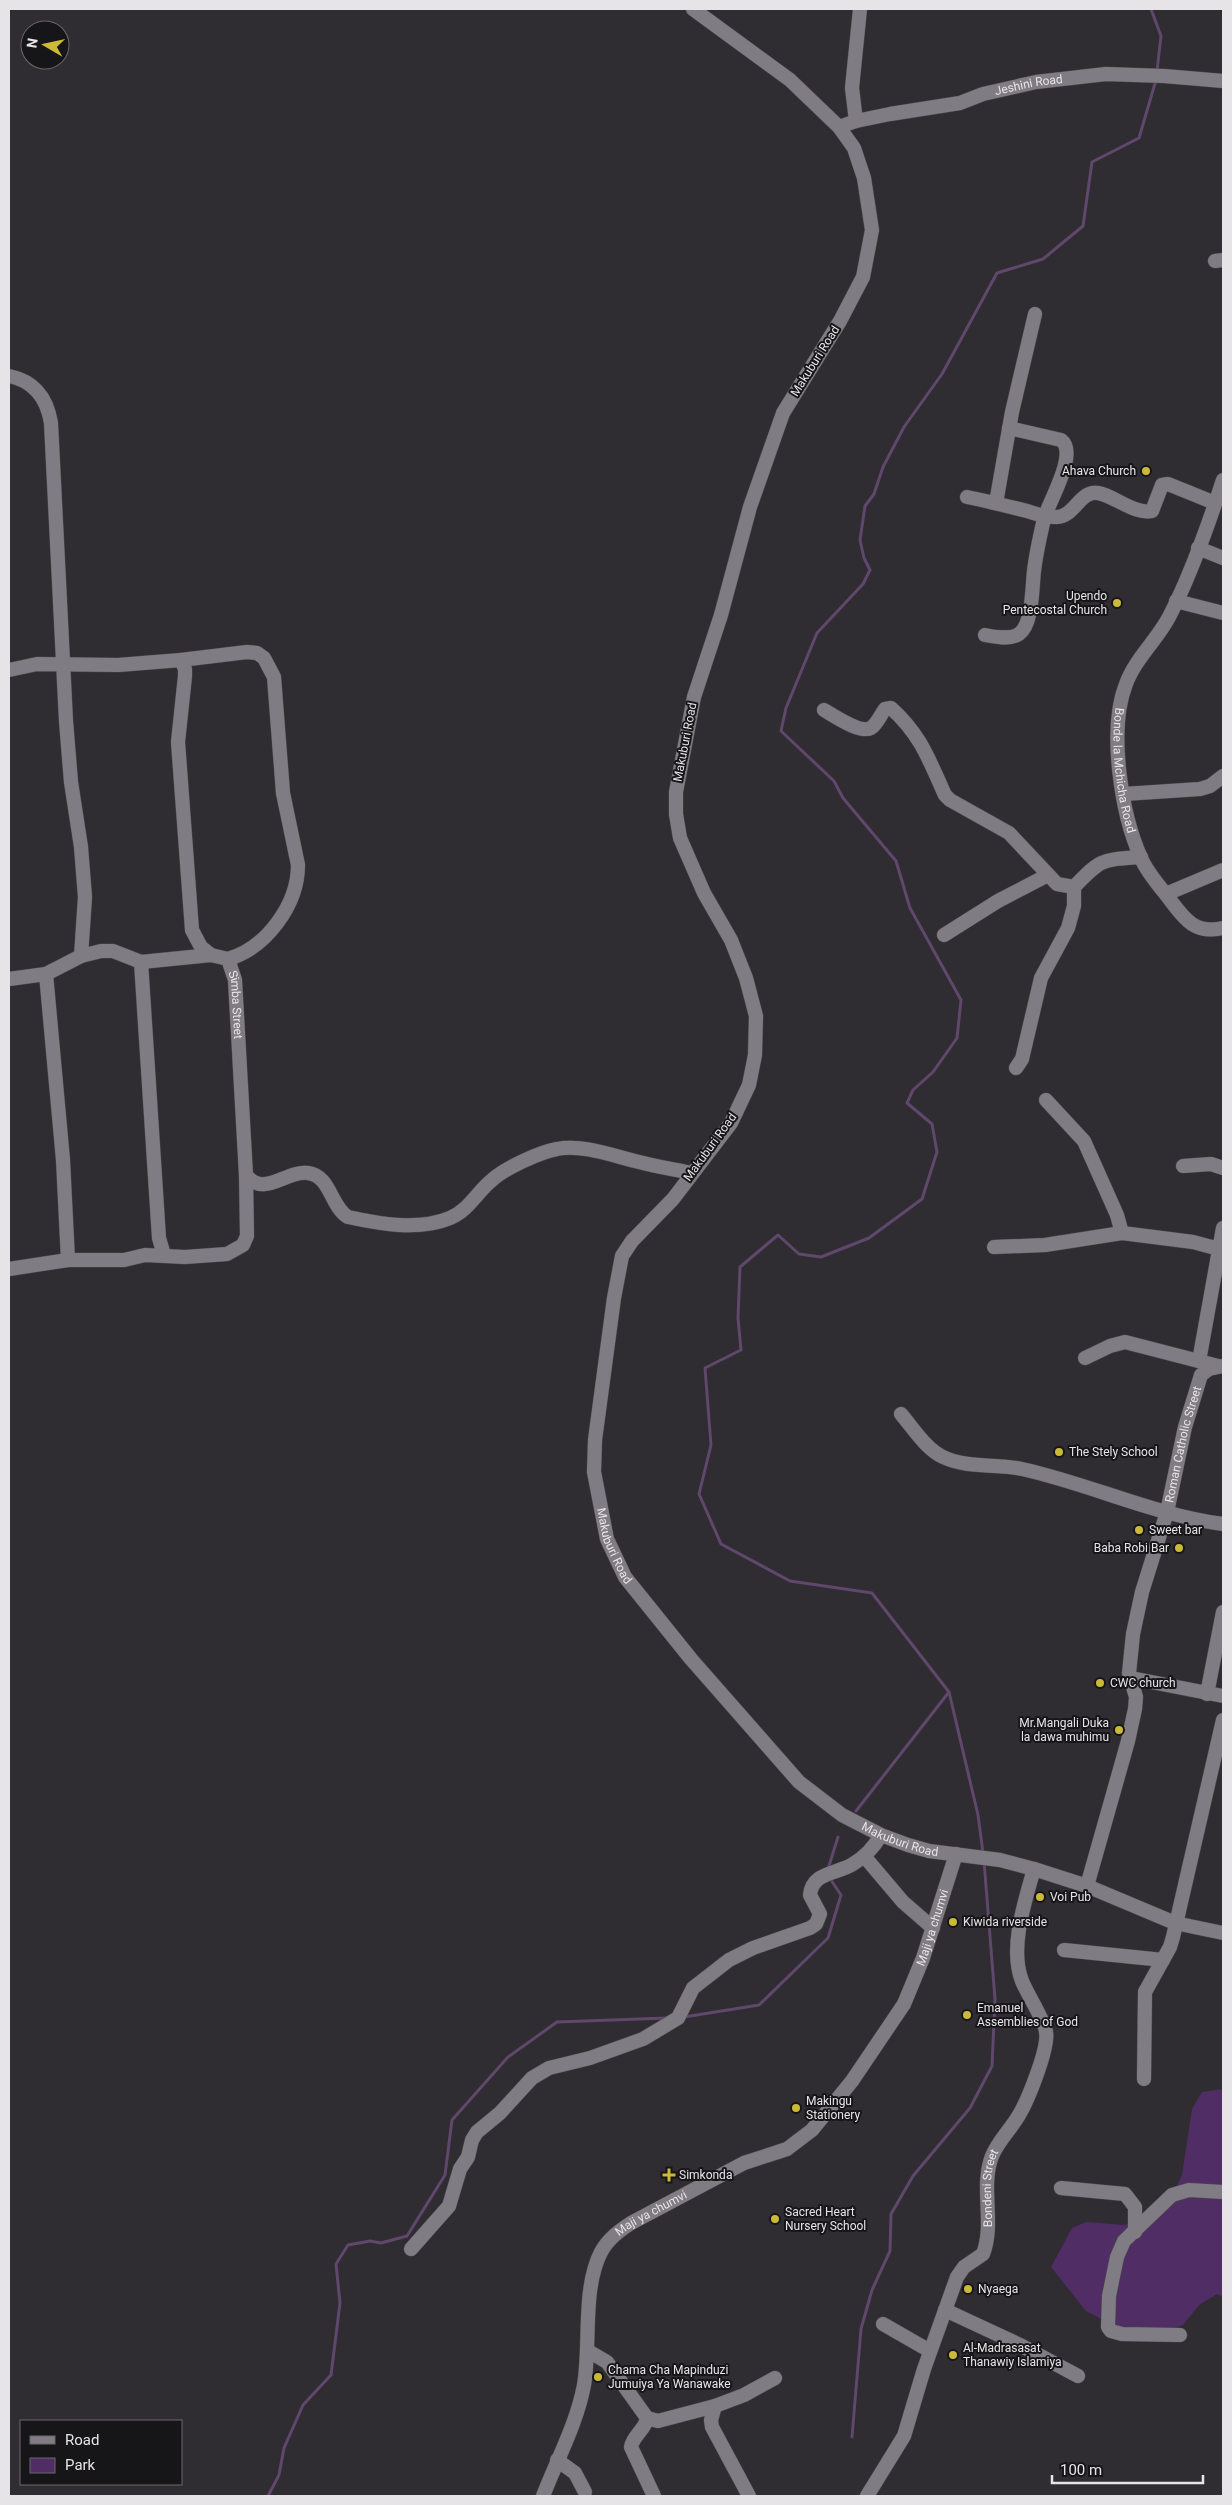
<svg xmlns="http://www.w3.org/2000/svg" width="1232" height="2505" font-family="Roboto,sans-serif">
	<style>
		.green { fill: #502d65 }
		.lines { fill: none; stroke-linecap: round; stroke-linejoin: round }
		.stream { stroke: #60476c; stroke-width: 3 }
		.minor-casing { stroke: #4d4a4f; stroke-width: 15 }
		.minor { stroke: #807c83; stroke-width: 14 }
		.poi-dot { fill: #cbba39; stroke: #161517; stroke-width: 2 }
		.labels { text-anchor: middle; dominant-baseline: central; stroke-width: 4; stroke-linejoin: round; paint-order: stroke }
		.street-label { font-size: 12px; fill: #e7e4e8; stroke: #161517 }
		.poi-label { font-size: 12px; fill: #e7e4e8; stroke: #161517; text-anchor: start }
	</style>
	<rect width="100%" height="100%" fill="#2f2c32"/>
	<path class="green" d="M1223 2089V2297L1217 2294 1199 2305 1183 2325 1141 2340 1086 2311 1051 2267 1072 2228 1086 2222 1125 2225 1157 2205 1175 2190 1182 2175 1192 2109 1202 2092Z"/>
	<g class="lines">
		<path class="stream" d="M1151 9 1161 36 1157 71
			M856 1811 949 1692
			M983 1853 978 1815 949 1692 872 1593 790 1581 721 1544 699 1494 711 1445 705 1368 741 1350 738 1318 740 1267 778 1235 799 1254 821 1257 869 1238 922 1199 937 1152 932 1124 907 1103 913 1090 933 1072 957 1038 961 1000 910 908 896 861 843 798 834 781 781 731 786 708 817 633 863 584 870 570 864 558 860 540 865 506 874 494 883 467 904 427 942 374 997 273 1043 259 1083 226 1092 162 1139 138 1156 80
			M828 1869 838 1837
			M684 2017 759 2005 828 1938 841 1895 829 1877
			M852 2437 861 2329 872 2290 890 2251 891 2214 913 2176 970 2108 992 2066 995 1999 984 1861
			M268 2496 279 2475 284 2448 303 2405 331 2375 340 2303 336 2264 348 2245 370 2241 381 2243 407 2236 445 2175 452 2120 508 2057 557 2022 667 2018"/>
		<g class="minor-casing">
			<g id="minor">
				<path id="s1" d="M693 9 790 80 839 127 854 148 864 178 872 230 863 277 840 321 783 413 750 507 721 615 694 697 676 792V814L680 838 704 893 731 940 746 978 756 1016 755 1055 749 1085 731 1123 673 1199 632 1241 622 1256 614 1298 595 1440 594 1472 607 1539 625 1577 691 1659 799 1782 842 1815 881 1835 908 1845 929 1851 1000 1860 1034 1869 1087 1886 1175 1923 1223 1933"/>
				<path d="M856 121 852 88 860 9"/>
				<path id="s2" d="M839 127 856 121 890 114 960 103 983 94 1036 82 1106 74 1164 76 1223 81"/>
				<path d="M1215 261 1223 260"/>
				<path d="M9 376C34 381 47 398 51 423L66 721 71 782 81 847 85 897 81 956"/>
				<path id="s3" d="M1223 480C1208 526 1191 575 1169 617 1157 640 1135 659 1126 684 1108 729 1121 813 1141 858 1146 870 1155 881 1164 892 1181 913 1191 936 1223 928"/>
				<path d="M967 497C987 501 1007 506 1027 511 1037 514 1047 518 1057 517 1075 516 1080 490 1098 493 1115 496 1135 515 1152 511L1162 485 1168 484 1215 503"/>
				<path d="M996 503 1012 412 1035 314"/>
				<path d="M1198 548 1223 558"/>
				<path d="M1176 601 1223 613"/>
				<path d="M985 635C995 637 1010 640 1019 634 1033 624 1032 587 1034 571 1036 554 1040 536 1044 519 1048 503 1079 453 1061 440L1009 428"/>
				<path d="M181 660 247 652 257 653 264 658 274 677 283 793 298 865C298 905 266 948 228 959"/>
				<path d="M9 670 37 664 118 665 181 660 185 669V676L178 742 192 930 201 947 211 955"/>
				<path d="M824 710C833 715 860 734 871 728 877 724 881 714 885 709L891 708C921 735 929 760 945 795L950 800 1009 833 1057 884 1074 887C1102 858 1101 860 1141 857"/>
				<path d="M1124 794 1200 789 1210 786 1223 776"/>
				<path d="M1166 894 1223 870"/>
				<path d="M944 935 998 901 1048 875"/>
				<path d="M141 962 159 1238 164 1255"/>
				<path d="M46 974 63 1160 68 1260"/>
				<path id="s4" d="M9 979 46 974 81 956 101 951H113L141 962 211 955 228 959 235 980 246 1175C264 1198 286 1170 308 1173 331 1176 330 1206 348 1217 380 1224 419 1231 450 1218 469 1210 477 1192 492 1180 505 1168 540 1152 557 1149 581 1144 611 1155 635 1161 653 1166 672 1169 691 1173"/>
				<path d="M1016 1068 1022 1059 1041 978 1068 928 1074 906V887"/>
				<path d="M1046 1100 1084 1141 1117 1215 1122 1233"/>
				<path d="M1183 1166 1211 1164 1223 1168"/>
				<path d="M994 1247 1045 1245 1122 1233 1193 1242 1223 1250"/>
				<path d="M9 1269 68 1260H124L145 1255 185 1257 227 1254 243 1245 247 1236 246 1175"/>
				<path d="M1085 1358 1110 1346 1125 1342 1218 1366"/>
				<path d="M1199 1361 1223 1228"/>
				<path d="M901 1414C913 1428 926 1449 943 1457 969 1469 995 1463 1022 1469 1090 1484 1154 1515 1223 1524"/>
				<path d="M1131 1678 1223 1696"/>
				<path d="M1207 1694 1223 1612"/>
				<path d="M864 1856 903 1902 933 1928"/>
				<path id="s5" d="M1087 1886 1128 1741 1135 1709 1136 1697 1129 1673 1133 1634 1142 1592 1167 1512 1185 1427 1201 1375 1209 1369 1223 1366"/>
				<path d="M1064 1950 1163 1960"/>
				<path d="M1144 2079 1145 1992 1170 1947 1173 1937 1223 1720"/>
				<path d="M1061 2188 1125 2194 1135 2207V2232"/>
				<path d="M411 2249 449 2206 460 2169 468 2157 472 2140 477 2132 500 2113 532 2078 549 2068 590 2058 643 2039 678 2018 693 1988 729 1960 753 1948 810 1928 816 1924 820 1914 810 1895C812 1872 837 1874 853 1864 865 1857 874 1847 881 1835"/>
				<path d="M945 2310 1020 2345 1078 2376"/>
				<path d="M883 2324 930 2351"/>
				<path d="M1180 2335 1122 2334 1111 2331 1108 2327 1109 2296 1117 2257 1124 2241 1172 2195 1189 2190 1223 2192"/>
				<path d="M588 2351 607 2362 647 2418C646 2429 633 2435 631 2447L654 2496"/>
				<path d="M647 2418 658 2421 715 2406"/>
				<path d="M557 2460 575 2473 585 2492"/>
				<path id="s6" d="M543 2496C557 2460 577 2423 584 2385 591 2344 582 2289 601 2252 608 2239 619 2231 631 2223L744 2163 787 2149 812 2130 852 2081 904 2004 923 1958 956 1854"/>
				<path d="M749 2496 712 2427 711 2420 715 2406 744 2395 775 2378"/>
				<path id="s7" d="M867 2496 904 2436 924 2369 957 2277 964 2267 983 2254C995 2223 980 2187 992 2156 998 2141 1011 2129 1019 2115 1028 2100 1049 2048 1046 2032 1045 2021 1027 1994 1022 1981 1009 1948 1025 1901 1034 1869"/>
			</g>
		</g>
		<use href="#minor" class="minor"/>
	</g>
	<g class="poi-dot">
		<circle cx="1146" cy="471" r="5"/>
		<circle cx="1117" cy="603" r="5"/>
		<circle cx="1059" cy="1452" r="5"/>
		<circle cx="1139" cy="1530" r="5"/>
		<circle cx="1179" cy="1548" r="5"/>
		<circle cx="1100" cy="1683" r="5"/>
		<circle cx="1119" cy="1730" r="5"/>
		<circle cx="1040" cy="1897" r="5"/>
		<circle cx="953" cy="1922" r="5"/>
		<circle cx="967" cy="2015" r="5"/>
		<circle cx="796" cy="2108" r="5"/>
		<path d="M666.5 2167.5h5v5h5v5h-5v5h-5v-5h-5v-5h5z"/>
		<circle cx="775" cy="2219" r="5"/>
		<circle cx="968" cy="2289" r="5"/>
		<circle cx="953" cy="2355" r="5"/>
		<circle cx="598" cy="2377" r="5"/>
	</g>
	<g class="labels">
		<g class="street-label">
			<text stroke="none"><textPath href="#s2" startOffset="195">Jeshini Road</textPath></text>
			<text transform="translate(815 361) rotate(-58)">Makuburi Road</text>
			<text transform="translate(685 742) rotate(-79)">Makuburi Road</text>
			<text stroke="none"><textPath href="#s3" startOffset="315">Bonde la Mchicha Road</textPath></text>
			<text stroke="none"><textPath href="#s4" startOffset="274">Simba Street</textPath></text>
			<text transform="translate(710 1147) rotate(-54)">Makuburi Road</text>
			<text stroke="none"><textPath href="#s5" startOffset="456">Roman Catholic Street</textPath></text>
			<text stroke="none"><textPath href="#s1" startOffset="1718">Makuburi Road</textPath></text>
			<text stroke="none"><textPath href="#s1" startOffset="2138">Makuburi Road</textPath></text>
			<text stroke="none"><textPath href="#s6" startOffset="738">Maji ya chumvi</textPath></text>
			<text stroke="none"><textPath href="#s7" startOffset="340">Bondeni Street</textPath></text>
			<text stroke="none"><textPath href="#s6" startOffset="318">Maji ya chumvi</textPath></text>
		</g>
		<g class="poi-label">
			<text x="1136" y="471" text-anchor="end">Ahava Church</text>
			<text x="1107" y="596" text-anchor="end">Upendo<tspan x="1107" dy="14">Pentecostal Church</tspan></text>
			<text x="1069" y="1452">The Stely School</text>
			<text x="1149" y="1530">Sweet bar</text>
			<text x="1169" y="1548" text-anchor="end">Baba Robi Bar</text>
			<text x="1110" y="1683">CWC church</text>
			<text x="1109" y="1723" text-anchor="end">Mr.Mangali Duka<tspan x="1109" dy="14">la dawa muhimu</tspan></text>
			<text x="1050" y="1897">Voi Pub</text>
			<text x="963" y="1922">Kiwida riverside</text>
			<text x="977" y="2008">Emanuel<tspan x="977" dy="14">Assemblies of God</tspan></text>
			<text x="806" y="2101">Makingu<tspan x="806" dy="14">Stationery</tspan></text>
			<text x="679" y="2175">Simkonda</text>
			<text x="785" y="2212">Sacred Heart<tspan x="785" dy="14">Nursery School</tspan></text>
			<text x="978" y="2289">Nyaega</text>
			<text x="963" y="2348">Al-Madrasasat<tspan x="963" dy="14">Thanawiy Islamiya</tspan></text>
			<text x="608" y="2370">Chama Cha Mapinduzi<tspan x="608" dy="14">Jumuiya Ya Wanawake</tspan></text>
		</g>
	</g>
	<rect width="1232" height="2505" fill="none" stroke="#e7e4e8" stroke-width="20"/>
	<rect x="20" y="2420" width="162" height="65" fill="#161517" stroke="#6a686b"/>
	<rect x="30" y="2436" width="25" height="8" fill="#807c83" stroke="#6a686b"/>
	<text x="65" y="2445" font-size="15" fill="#e7e4e8">Road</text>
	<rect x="30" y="2458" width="25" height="15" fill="#502d65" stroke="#6a686b"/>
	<text x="65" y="2470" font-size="15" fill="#e7e4e8">Park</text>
	<g transform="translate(45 45) rotate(279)"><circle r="24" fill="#161517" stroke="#6a686b"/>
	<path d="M0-4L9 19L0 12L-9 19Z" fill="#cbba39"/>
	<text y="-8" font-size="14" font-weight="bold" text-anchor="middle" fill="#e7e4e8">N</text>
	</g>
	<path d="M1052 2475v8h151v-8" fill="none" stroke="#e7e4e8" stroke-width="2.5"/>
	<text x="1060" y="2475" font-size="15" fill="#e7e4e8" stroke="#161517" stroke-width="4" paint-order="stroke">100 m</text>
</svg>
